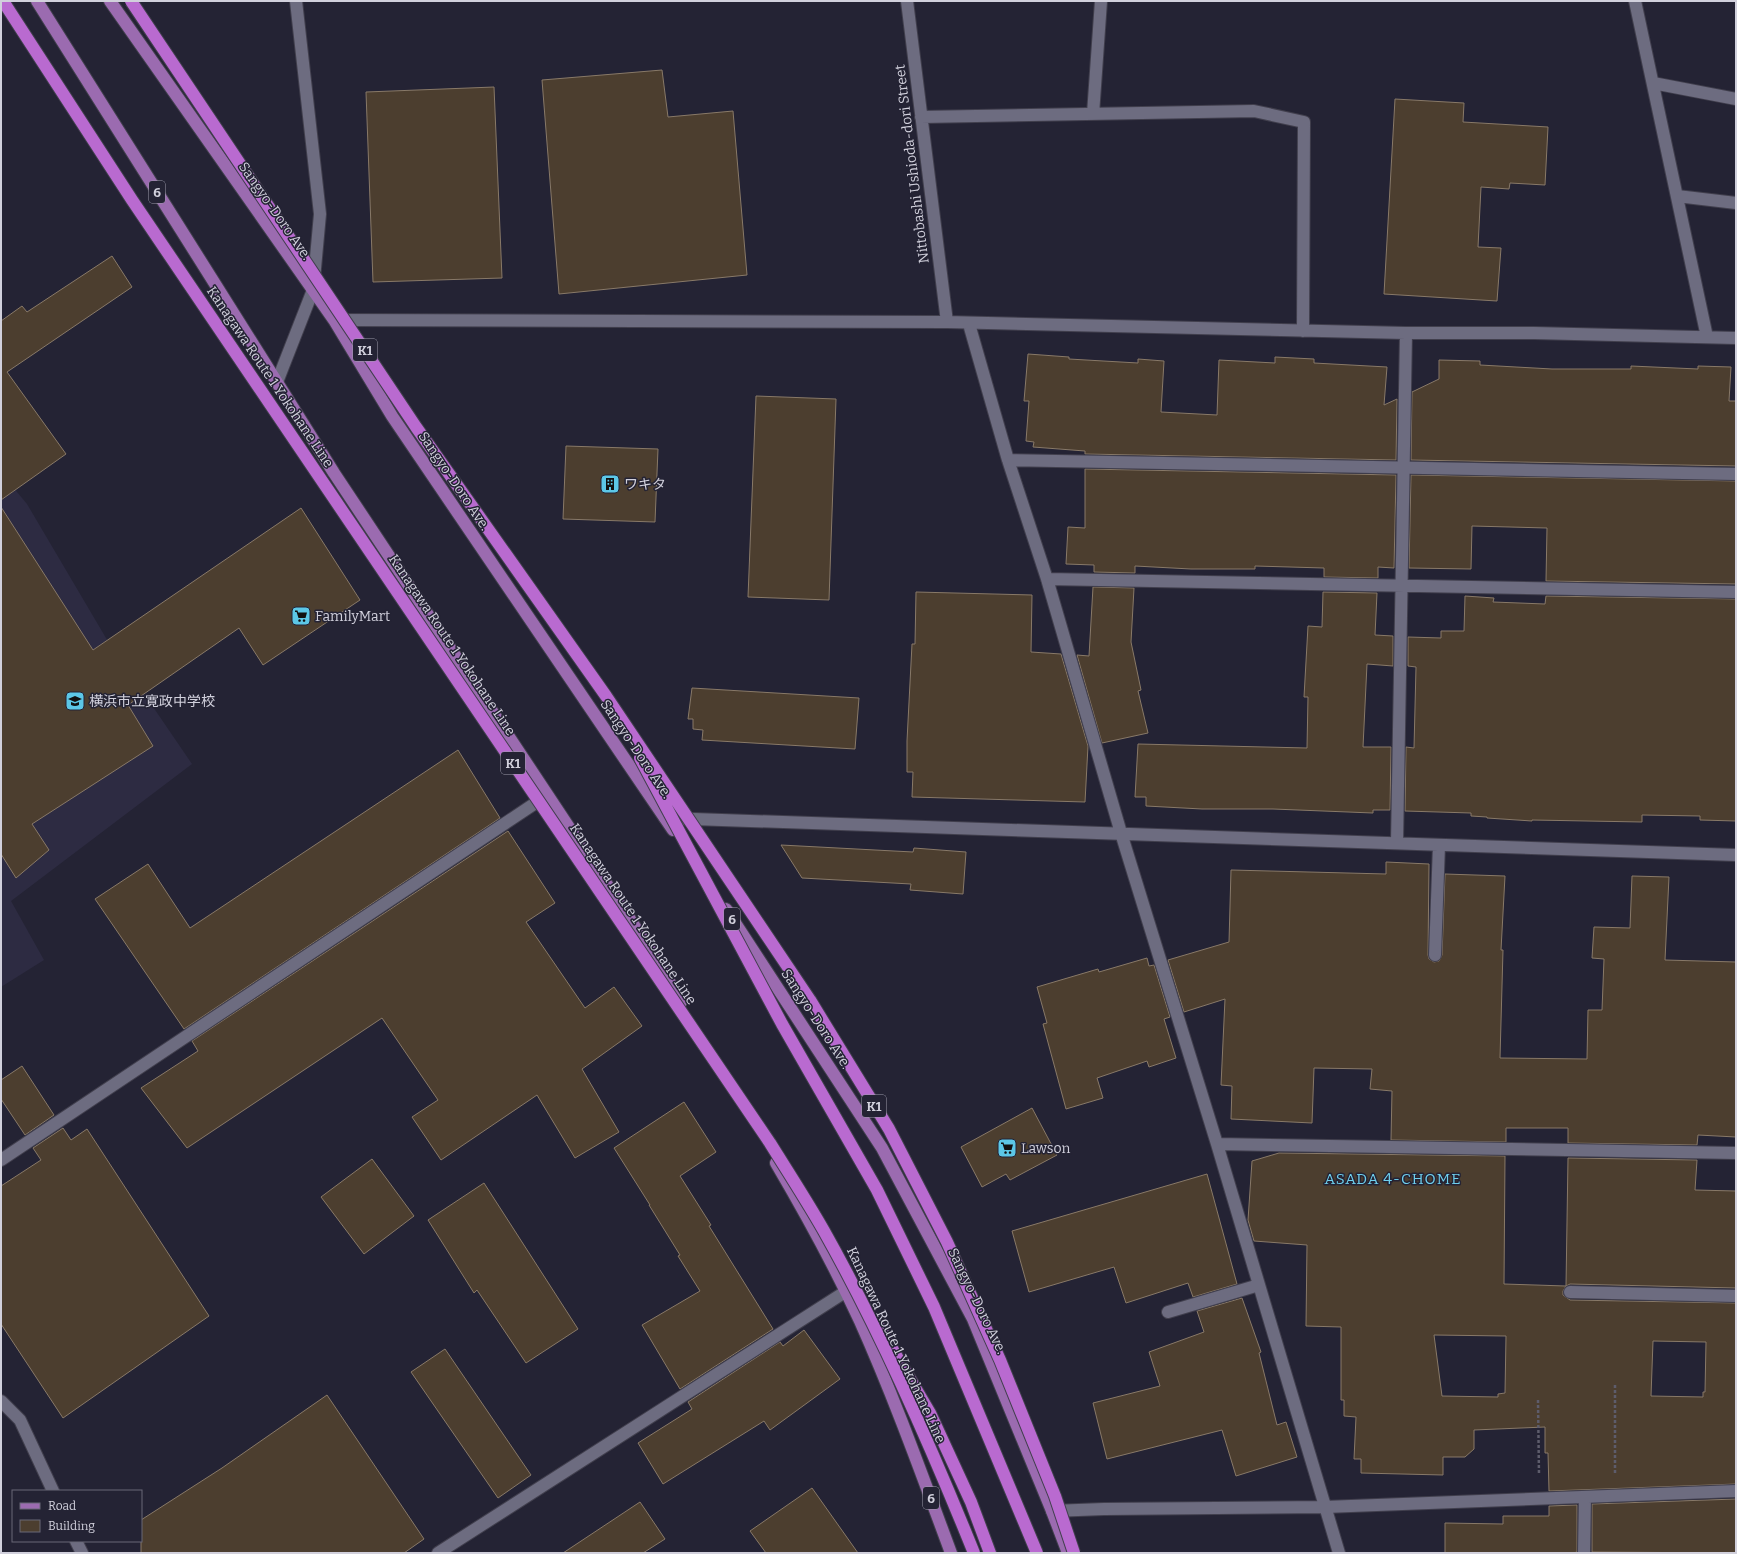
<svg xmlns="http://www.w3.org/2000/svg" width="1737" height="1554" font-family="Bitter,'Noto Sans JP',serif">
	<style>
		.built { fill: #2d2b42 }
		.building { fill: #4c3e2f; stroke: #887968; fill-rule: evenodd }
		.lines { fill: none; stroke-linecap: round; stroke-linejoin: round }
		.minor-casing { stroke: #413f4d; stroke-width: 14 }
		.major-casing { stroke: #413f4d; stroke-width: 14 }
		.highway-casing { stroke: #413f4d; stroke-width: 14 }
		.path { stroke: #5d5c6b; stroke-width: 2.5; stroke-dasharray: 3 2; stroke-linecap: butt }
		.minor { stroke: #6d6c80; stroke-width: 12 }
		.major { stroke: #9b6bb0; stroke-width: 12 }
		.highway { stroke: #b96ad0; stroke-width: 12 }
		.highway-bridge-casing { stroke: #413f4d; stroke-width: 14; stroke-linecap: butt }
		.highway-bridge { stroke: #b96ad0; stroke-width: 12 }
		.labels { text-anchor: middle; dominant-baseline: central; stroke-width: 3; stroke-linejoin: round; paint-order: stroke }
		.shield { fill: #242334; stroke: #9d9caa; stroke-width: 1 }
		.shield-label { font-size: 13px; font-weight: bold; fill: #d1d0dc }
		.street-label { font-size: 14px; fill: #d1d0dc; stroke: #242334 }
		.poi-label { font-size: 14px; fill: #d1d0dc; stroke: #242334; text-anchor: start }
		.neighbourhood-label { font-size: 15px; letter-spacing: 1px; fill: #6fd0ed; stroke: #242334 }
	</style>
	<rect width="100%" height="100%" fill="#242334"/>
	<path class="built" d="M1 467 17 492 27 504 106 638 192 764 11 901 44 960 1 987Z"/>
	<path class="building" d="M662 70 668 117 733 111 747 275 559 294 542 80Z
		M494 87 502 278 373 282 366 92Z
		M1395 99 1464 103 1463 122 1548 127 1545 185 1510 183 1509 189 1481 187 1478 247 1501 248 1497 301 1384 294Z
		M112 256 132 287 7 372 66 454 1 500V321L22 306 27 312Z
		M1028 354 1069 357V359L1138 363V359L1164 361 1161 412 1217 415 1219 360 1275 363V357L1314 359V363L1387 367 1384 405 1397 399 1396 460 1085 454V451L1033 447 1034 442 1026 441 1029 401H1024Z
		M1439 360 1480 361V365L1552 369H1631V366L1698 369V366L1731 367 1729 401H1736V466L1411 460 1412 392 1439 379Z
		M756 396 836 399 829 600 748 597Z
		M566 446 658 449 655 522 563 519Z
		M1085 469 1396 475 1394 568 1378 567V578L1324 577V568L1255 566V569H1191L1135 566V573L1094 572V565L1066 564 1068 527 1085 528Z
		M1411 475 1736 481V584L1546 581 1547 528 1472 526 1471 569 1409 568Z
		M1 507 93 650 301 508 360 600 263 665 239 628 128 705 153 746 32 824 49 850 16 878 1 854Z
		M1093 587 1134 588 1131 642 1141 690 1138 691 1148 733 1102 743 1077 655 1089 656Z
		M916 592 1032 595 1031 652 1061 654 1088 746 1085 802 912 797 913 772H907V741L912 644H915Z
		M1323 592 1377 593 1375 635 1393 636V666L1367 664 1363 747H1391L1390 810H1373V813L1273 809H1202L1146 806V797H1135L1138 744 1307 748 1308 697H1304L1308 626 1322 627Z
		M1465 596 1494 598 1493 602 1545 604 1546 596 1736 599V821L1700 820V816L1642 815V822L1532 820V821L1487 818V817L1471 816V813L1405 811 1406 747 1414 748 1416 667 1408 666V637L1441 638V631H1464Z
		M692 688 859 698 855 749 702 740 703 730 693 729V719H688Z
		M458 750 500 818 184 1029 95 899 148 864 190 928Z
		M508 831 555 903 526 922 585 1008 614 987 642 1026 582 1069 619 1132 575 1158 537 1095 441 1160 412 1117 438 1100 382 1018 187 1148 141 1088 198 1051 192 1041Z
		M781 845 913 852 914 848 966 852 963 894 910 890 911 884 802 878Z
		M1386 862 1429 864 1428 955 1429 959 1434 962 1439 961 1442 955 1445 874 1505 876 1501 950H1503L1500 1058 1587 1059 1588 1010H1602L1604 959 1592 958 1594 927 1630 928 1632 876 1669 877 1665 960 1736 962V1137L1698 1135 1697 1145 1568 1143V1128H1506V1142L1391 1140 1392 1091 1370 1089 1372 1069 1314 1068 1312 1123 1231 1119 1232 1086 1221 1085 1225 999 1184 1012 1168 960 1229 942 1231 870 1386 874Z
		M1147 958 1149 966 1154 965 1170 1017 1164 1019 1176 1058 1149 1067 1147 1061 1097 1078 1103 1098 1066 1109 1043 1024 1047 1023 1037 987 1098 969 1099 972Z
		M22 1066 54 1115 25 1135 1 1099V1080Z
		M684 1102 716 1152 680 1176 711 1225 709 1226 773 1329 680 1389 642 1325 700 1291 678 1256 680 1255 649 1205H650L614 1148Z
		M1032 1108 1057 1155 1010 1180 1006 1174 982 1187 961 1147Z
		M63 1128 71 1140 87 1129 209 1316 63 1418 1 1324V1186L41 1160 33 1148Z
		M1279 1153 1505 1156 1504 1284 1566 1286 1563 1291V1295L1570 1300 1736 1303V1484L1549 1491 1548 1453H1545V1427L1474 1430V1449L1465 1457H1443V1475L1361 1473V1459H1354L1356 1417 1344 1416V1400H1341V1327L1306 1326 1307 1245 1254 1241 1248 1220 1252 1161ZM1434 1335 1506 1336 1505 1393 1498 1394V1397L1442 1396ZM1653 1341 1706 1342 1705 1392H1703V1397L1651 1396Z
		M1568 1158 1697 1160 1695 1190 1736 1191V1288L1570 1284 1566 1286Z
		M372 1159 414 1216 364 1254 321 1197Z
		M1207 1174 1237 1284 1193 1297 1188 1283 1126 1303 1114 1267 1029 1292 1012 1231Z
		M484 1183 578 1329 526 1363 477 1290 474 1293 428 1220Z
		M1242 1298 1261 1352 1259 1353 1277 1425 1286 1422 1297 1457 1236 1476 1222 1430 1107 1459 1093 1403 1160 1386 1149 1352 1204 1332 1197 1311Z
		M804 1330 840 1379 770 1430 764 1421 663 1484 638 1443 692 1409 688 1402 780 1342 783 1346Z
		M445 1349 531 1475 498 1498 411 1372Z
		M327 1395 424 1539 404 1553H141V1520L222 1468Z
		M812 1488 858 1553H766L750 1531Z
		M1736 1499V1553L1592 1552V1504Z
		M640 1502 665 1539 643 1553H563Z
		M1577 1505V1552L1573 1553H1445V1523L1503 1524V1516H1549V1506Z"/>
	<g class="lines">
		<g class="minor-casing">
			<path id="minor" d="M907 1 947 322
				M1635 1 1707 337
				M1653 83 1736 99
				M1093 114 1101 1
				M921 117 1254 111 1304 122 1303 331
				M1677 196 1736 203
				M335 320 947 322 1406 333H1534L1736 338
				M969 324 1008 460 1047 579 1121 833 1217 1144 1339 1553
				M277 382 313 290 320 214 296 1
				M1008 460 1736 474
				M1047 579 1736 592
				M665 818 1736 855
				M1397 843 1406 333
				M1435 955 1439 845
				M1217 1144 1736 1153
				M1 1160 546 796
				M1570 1292 1736 1296
				M1168 1312 1259 1285
				M1 1401 20 1420 53 1491
				M1052 1511 1104 1509 1325 1507 1736 1491
				M76 1541 82 1553
				M438 1553 845 1292
				M1584 1553 1585 1497"/>
		</g>
		<g class="major-casing">
			<path id="major" d="M37 1 334 473 651 951 681 1002
				M110 1 334 320 392 416 673 830
				M726 909 882 1148 973 1319 1052 1511 1068 1553
				M776 1163C806 1214 835 1267 860 1321 894 1397 922 1475 951 1553"/>
		</g>
		<g class="highway-casing">
			<path id="highway" d="M880 1328 930 1413 971 1502 990 1553"/>
		</g>
		<path class="path" d="M1615 1385V1473
			M1538 1400 1539 1475"/>
		<use href="#minor" class="minor"/>
		<use href="#major" class="major"/>
		<use href="#highway" class="highway"/>
		<g class="highway-bridge-casing">
			<path id="highway-bridge" d="M3 1 132 200 770 1143C788 1172 807 1201 824 1231 882 1334 930 1444 974 1553
				M131 1 416 427 606 696 810 1000 889 1129 947 1242 1000 1360 1055 1496 1074 1553
				M640 758 782 1024 877 1190 934 1307 1037 1553"/>
		</g>
		<use href="#highway-bridge" class="highway-bridge"/>
	</g>
	<defs>
		<g id="building-square" transform="scale(1)"><rect x="-9" y="-9" width="18" height="18" rx="4" fill="#5cc7e7" stroke="#242334"/><path d="M-4-6H4V6H1V3H-1V6H-4ZM-2.5-4.3h1.7v1.8h-1.7ZM.8-4.3h1.7v1.8H.8ZM-2.5-1h1.7V.8h-1.7ZM.8-1h1.7V.8H.8Z" fill="#111"/></g>
		<g id="supermarket-square" transform="scale(1)"><rect x="-9" y="-9" width="18" height="18" rx="4" fill="#5cc7e7" stroke="#242334"/><path d="M-6-5.5h2.5l.6 2H6L4.5 2H-2.5L-4.4-4H-6ZM-1.5 3.2a1.3 1.3 0 1 0 .1 0ZM3 3.2a1.3 1.3 0 1 0 .1 0Z" fill="#111"/></g>
		<g id="school-square" transform="scale(1)"><rect x="-9" y="-9" width="18" height="18" rx="4" fill="#5cc7e7" stroke="#242334"/><path d="M0-5L7-2L0 1L-7-2ZM-4 1L0 2.5L4 1V4Q0 6-4 4Z" fill="#111"/></g>
	</defs>
	<g fill-rule="evenodd">
		<use href="#building-square" x="610" y="484"/>
		<use href="#supermarket-square" x="301" y="616"/>
		<use href="#school-square" x="75" y="701"/>
		<use href="#supermarket-square" x="1007" y="1148"/>
	</g>
	<g class="labels">
		<g class="shield">
			<rect x="149" y="181" width="16" height="22" rx="3"/>
			<rect x="353" y="339" width="24" height="22" rx="3"/>
			<rect x="501" y="752" width="24" height="22" rx="3"/>
			<rect x="724" y="908" width="16" height="22" rx="3"/>
			<rect x="862" y="1095" width="24" height="22" rx="3"/>
			<rect x="923" y="1487" width="16" height="22" rx="3"/>
		</g>
		<g class="shield-label">
			<text x="157" y="192">6</text>
			<text x="365" y="350">K1</text>
			<text x="513" y="763">K1</text>
			<text x="732" y="919">6</text>
			<text x="874" y="1106">K1</text>
			<text x="931" y="1498">6</text>
		</g>
		<g class="street-label">
			<text transform="translate(912 164) rotate(-97)">Nittobashi Ushioda-dori Street</text>
			<text transform="translate(275 211) rotate(55)">Sangyo-Doro Ave.</text>
			<text transform="translate(270 377) rotate(56)">Kanagawa Route 1 Yokohane Line</text>
			<text transform="translate(454 481) rotate(56)">Sangyo-Doro Ave.</text>
			<text transform="translate(452 645) rotate(56)">Kanagawa Route 1 Yokohane Line</text>
			<text transform="translate(636 749) rotate(56)">Sangyo-Doro Ave.</text>
			<text transform="translate(633 914) rotate(56)">Kanagawa Route 1 Yokohane Line</text>
			<text transform="translate(816 1019) rotate(57)">Sangyo-Doro Ave.</text>
			<text transform="translate(977 1301) rotate(64)">Sangyo-Doro Ave.</text>
			<text transform="translate(896 1345) rotate(65)">Kanagawa Route 1 Yokohane Line</text>
		</g>
		<g class="poi-label">
			<text x="624" y="484">ワキタ</text>
			<text x="315" y="616">FamilyMart</text>
			<text x="89" y="701">横浜市立寛政中学校</text>
			<text x="1021" y="1148">Lawson</text>
		</g>
		<g class="neighbourhood-label">
			<text x="1393" y="1179">ASADA 4-CHOME</text>
		</g>
	</g>
	<rect width="1737" height="1554" fill="none" stroke="#d1d0dc" stroke-width="4"/>
	<rect x="12" y="1490" width="130" height="52" fill="#242334" stroke="#696877"/>
	<rect x="20" y="1503" width="20" height="6" fill="#9b6bb0" stroke="#696877"/>
	<text x="48" y="1510" font-size="12" fill="#d1d0dc">Road</text>
	<rect x="20" y="1520" width="20" height="12" fill="#4c3e2f" stroke="#696877"/>
	<text x="48" y="1530" font-size="12" fill="#d1d0dc">Building</text>
</svg>
